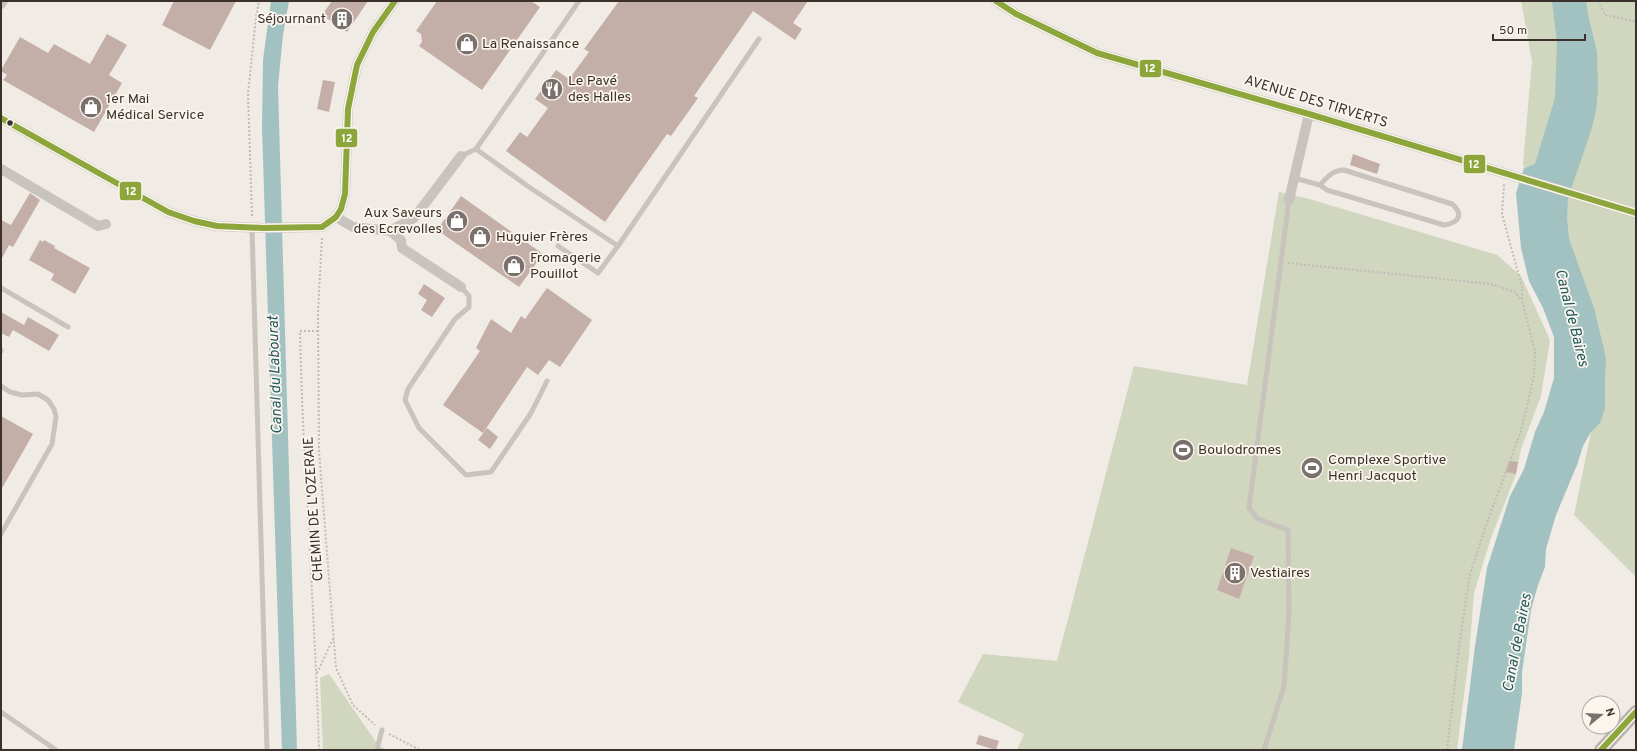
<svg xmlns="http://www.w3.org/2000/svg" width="1637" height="751" font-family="Overpass,sans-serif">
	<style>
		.green { fill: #d1d6bf }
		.water { fill: #a1c2c1 }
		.building { fill: #c3afa7 }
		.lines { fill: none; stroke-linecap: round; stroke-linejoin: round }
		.path { stroke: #c2bbb6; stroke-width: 2; stroke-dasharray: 2 2; stroke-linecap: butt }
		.lane { stroke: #c9c3be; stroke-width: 5 }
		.street { stroke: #c9c3be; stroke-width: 10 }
		.secondary { stroke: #bab3ae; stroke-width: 14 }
		.bus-1-casing { stroke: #fbf5ee; stroke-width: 9 }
		.bus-1 { stroke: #8da63c; stroke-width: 6 }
		.bus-dot { fill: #3b302b; stroke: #fbf5ee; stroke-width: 1.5 }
		.labels { text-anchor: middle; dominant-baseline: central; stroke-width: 3.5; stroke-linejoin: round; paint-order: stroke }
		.poi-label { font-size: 14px; fill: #3b302b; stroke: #fbf5ee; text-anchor: start }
		.street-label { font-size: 14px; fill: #3b302b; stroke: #fbf5ee }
		.water-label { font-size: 15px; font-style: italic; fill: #1f5a5e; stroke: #fbf5ee }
		.line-badge { stroke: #fbf5ee; stroke-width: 1.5 }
		.badge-label { font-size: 11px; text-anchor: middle; font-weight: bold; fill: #fff }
	</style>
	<rect width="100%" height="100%" fill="#f0ebe5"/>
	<path class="green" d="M1521 1H1636V577L1574 515 1603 374 1523 164 1532 61Z
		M1279 192 1306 198 1497 255 1521 276 1550 340 1541 396 1521 449 1516 474 1491 538 1474 593 1469 656 1457 750H1017L1024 734 958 702 983 654 1057 661 1134 366 1247 385Z
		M329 674 378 745 386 750H323L320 678Z"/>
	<path class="water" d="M271 1H289L283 35 278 86 297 750H282L262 128 263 60Z
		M1552 1H1586L1589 19 1597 51 1598 89 1596 111 1591 131 1568 198 1567 218 1569 239 1594 308 1606 358 1605 375V408L1600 423 1591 432 1583 446 1577 465 1556 515 1546 549 1545 567 1538 585 1531 610 1522 672V693L1514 750H1462L1475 646 1487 568 1510 496 1524 469 1535 432 1544 412 1554 378V337L1543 308 1529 281 1521 248 1516 193 1524 168 1535 164 1555 98 1557 42Z"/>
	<path class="building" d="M174 1H236L210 50 162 25Z
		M332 1H368L347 32 322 15Z
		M437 1H531L540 7 482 90 419 46 422 42 421 34 416 31Z
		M619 1H808L793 23 802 29 795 40 753 11 694 96 698 98 671 136 667 134 605 222 506 151 520 132 527 137 548 108 535 99 556 70 569 79 589 52 584 49Z
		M107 34 127 45 109 75 122 83 94 132 3 80 7 75 1 71V70L20 37 48 53 54 44 90 64Z
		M323 80 335 82 329 112 317 109Z
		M1353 154 1380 164 1377 174 1350 165Z
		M30 193 40 200 13 247 9 245 1 260V220L11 225Z
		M461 196 543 254 519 287 437 230Z
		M40 240 43 242 44 240 55 246 54 248 90 268 75 294 51 280 54 274 29 260Z
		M424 284 445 298 432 317 421 310 427 300 418 294Z
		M547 288 592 320 560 367 549 360 538 375 527 367 483 433 443 405 480 351 476 348 491 319 511 333 521 316 525 319Z
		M1 312 24 325 28 317 59 335 49 351 13 330 9 337 1 333Z
		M1 416 33 434 1 490Z
		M487 428 498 437 490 449 478 440Z
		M1509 461 1518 462 1516 474 1506 472Z
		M1231 548 1254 556 1239 599 1217 590Z
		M979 735 999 741 996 750 976 744Z"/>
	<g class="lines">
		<path class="path" d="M1598 1 1605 15 1634 21 1636 24
			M252 216 248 94 256 17 259 1
			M322 238 318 311 319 451 336 668 353 705 375 725
			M1288 263 1491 284 1515 292 1521 300
			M318 331H300C303 471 315 610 319 750
			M317 673 333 639
			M389 734 420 750
			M1447 750 1460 639 1470 574 1485 528 1521 431 1534 376 1535 351 1522 301V287L1502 214 1504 184"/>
		<path class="lane" d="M476 149 529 187 618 246 759 39
			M461 156 476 149 579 1
			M1294 178 1320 185 1327 190 1444 225C1459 223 1464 214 1452 204L1344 170C1333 170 1327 177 1320 185
			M252 228 267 750
			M558 246 598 273 618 246
			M461 287 469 296V307L455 319 408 389 405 400 419 428 466 475 491 472 531 413 547 381
			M1 288 68 327
			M1 350V351
			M1 386 10 392 22 395 38 394 48 400 54 409 56 417 52 444 1 534
			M1 712 56 750
			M378 750V745L382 730
			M1264 750 1284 686 1289 613 1288 530 1258 519 1249 508 1289 200"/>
		<path class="street" d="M996 1 1016 14 1097 53 1309 114 1636 213
			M1 4 3 1
			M1 118 168 212 194 221 217 226 263 228 322 227 336 217 341 209 345 194 348 109 357 65 373 32 395 1
			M1 169 98 226 106 224
			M1289 200 1309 114
			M336 217 353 227 390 231 401 240 402 248 461 287
			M390 231 414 218 461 156"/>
		<path class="secondary" d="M1601 750 1636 712"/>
		<g class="bus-1-casing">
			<path id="bus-1" d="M996 1 1016 14 1097 53 1309 114 1636 213
				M1 118 168 212 194 221 217 226 263 228 322 227 336 217 341 209 345 194 348 109 357 65 373 32 395 1
				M1601 750 1636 712"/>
		</g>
		<use href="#bus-1" class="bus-1"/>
	</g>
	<defs>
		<g id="building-disc" transform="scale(1.15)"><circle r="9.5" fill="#7a716c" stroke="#fbf5ee"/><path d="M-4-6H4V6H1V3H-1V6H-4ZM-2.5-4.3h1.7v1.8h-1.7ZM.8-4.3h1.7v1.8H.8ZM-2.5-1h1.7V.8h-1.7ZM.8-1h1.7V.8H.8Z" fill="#fff"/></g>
		<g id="shop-disc" transform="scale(1.15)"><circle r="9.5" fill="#7a716c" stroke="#fbf5ee"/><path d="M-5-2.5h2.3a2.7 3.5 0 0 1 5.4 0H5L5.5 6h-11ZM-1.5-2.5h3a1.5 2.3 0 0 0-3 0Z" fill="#fff"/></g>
		<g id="restaurant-disc" transform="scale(1.15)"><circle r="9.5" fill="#7a716c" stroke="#fbf5ee"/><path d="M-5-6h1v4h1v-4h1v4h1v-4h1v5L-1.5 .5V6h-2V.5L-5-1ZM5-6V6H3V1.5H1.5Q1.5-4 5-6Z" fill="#fff"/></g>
		<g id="stadium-disc" transform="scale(1.15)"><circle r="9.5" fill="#7a716c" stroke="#fbf5ee"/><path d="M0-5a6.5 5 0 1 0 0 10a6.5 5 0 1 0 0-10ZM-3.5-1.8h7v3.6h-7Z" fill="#fff"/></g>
	</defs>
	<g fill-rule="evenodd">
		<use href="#building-disc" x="342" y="19"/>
		<use href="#shop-disc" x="467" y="44"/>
		<use href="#restaurant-disc" x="552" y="89"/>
		<use href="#shop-disc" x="91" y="107"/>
		<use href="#shop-disc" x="457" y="221"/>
		<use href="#shop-disc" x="480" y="237"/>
		<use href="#shop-disc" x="514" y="266"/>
		<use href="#stadium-disc" x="1183" y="450"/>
		<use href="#stadium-disc" x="1312" y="468"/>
		<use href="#building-disc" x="1235" y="573"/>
	</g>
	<circle class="bus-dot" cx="10" cy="123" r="3.5"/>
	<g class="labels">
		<g class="poi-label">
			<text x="326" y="19" text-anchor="end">Séjournant</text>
			<text x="482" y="44">La Renaissance</text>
			<text x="568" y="81">Le Pavé<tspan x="568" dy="16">des Halles</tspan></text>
			<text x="106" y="99">1er Mai<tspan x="106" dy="16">Médical Service</tspan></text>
			<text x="442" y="213" text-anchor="end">Aux Saveurs<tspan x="442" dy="16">des Ecrevolles</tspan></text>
			<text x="496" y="237">Huguier Frères</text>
			<text x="530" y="258">Fromagerie<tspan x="530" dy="16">Pouillot</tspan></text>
			<text x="1198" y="450">Boulodromes</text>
			<text x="1328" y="460">Complexe Sportive<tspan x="1328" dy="16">Henri Jacquot</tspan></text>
			<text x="1250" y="573">Vestiaires</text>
		</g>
		<g class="street-label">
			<text transform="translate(1316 102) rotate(17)">AVENUE DES TIRVERTS</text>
			<text transform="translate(314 509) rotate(-94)">CHEMIN DE L'OZERAIE</text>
		</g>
		<g class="water-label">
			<text transform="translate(1571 318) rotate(76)">Canal de Baires</text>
			<text transform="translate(276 375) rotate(-92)">Canal du Labourat</text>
			<text transform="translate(1518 643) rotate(-79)">Canal de Baires</text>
		</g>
	</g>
	<g class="line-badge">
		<rect x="1139" y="59" width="23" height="19" rx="4" fill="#8da63c"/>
		<rect x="335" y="128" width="23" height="20" rx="4" fill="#8da63c"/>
		<rect x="1463" y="154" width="23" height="20" rx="4" fill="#8da63c"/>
		<rect x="119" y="181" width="23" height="20" rx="4" fill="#8da63c"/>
	</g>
	<g class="badge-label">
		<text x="1150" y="72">12</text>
		<text x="347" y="142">12</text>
		<text x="1474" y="168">12</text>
		<text x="131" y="195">12</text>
	</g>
	<rect width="1637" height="751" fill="none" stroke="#3b302b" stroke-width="4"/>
	<g transform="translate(1601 715) rotate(72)"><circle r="19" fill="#fbf5ee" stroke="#aea6a0"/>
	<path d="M0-3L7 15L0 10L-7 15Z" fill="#7a716c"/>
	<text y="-6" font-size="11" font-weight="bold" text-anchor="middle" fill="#3b302b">N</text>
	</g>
	<path d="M1493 34v6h92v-6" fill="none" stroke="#3b302b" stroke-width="2"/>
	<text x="1499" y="34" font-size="12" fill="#3b302b" stroke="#fbf5ee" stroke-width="3" paint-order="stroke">50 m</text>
</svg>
